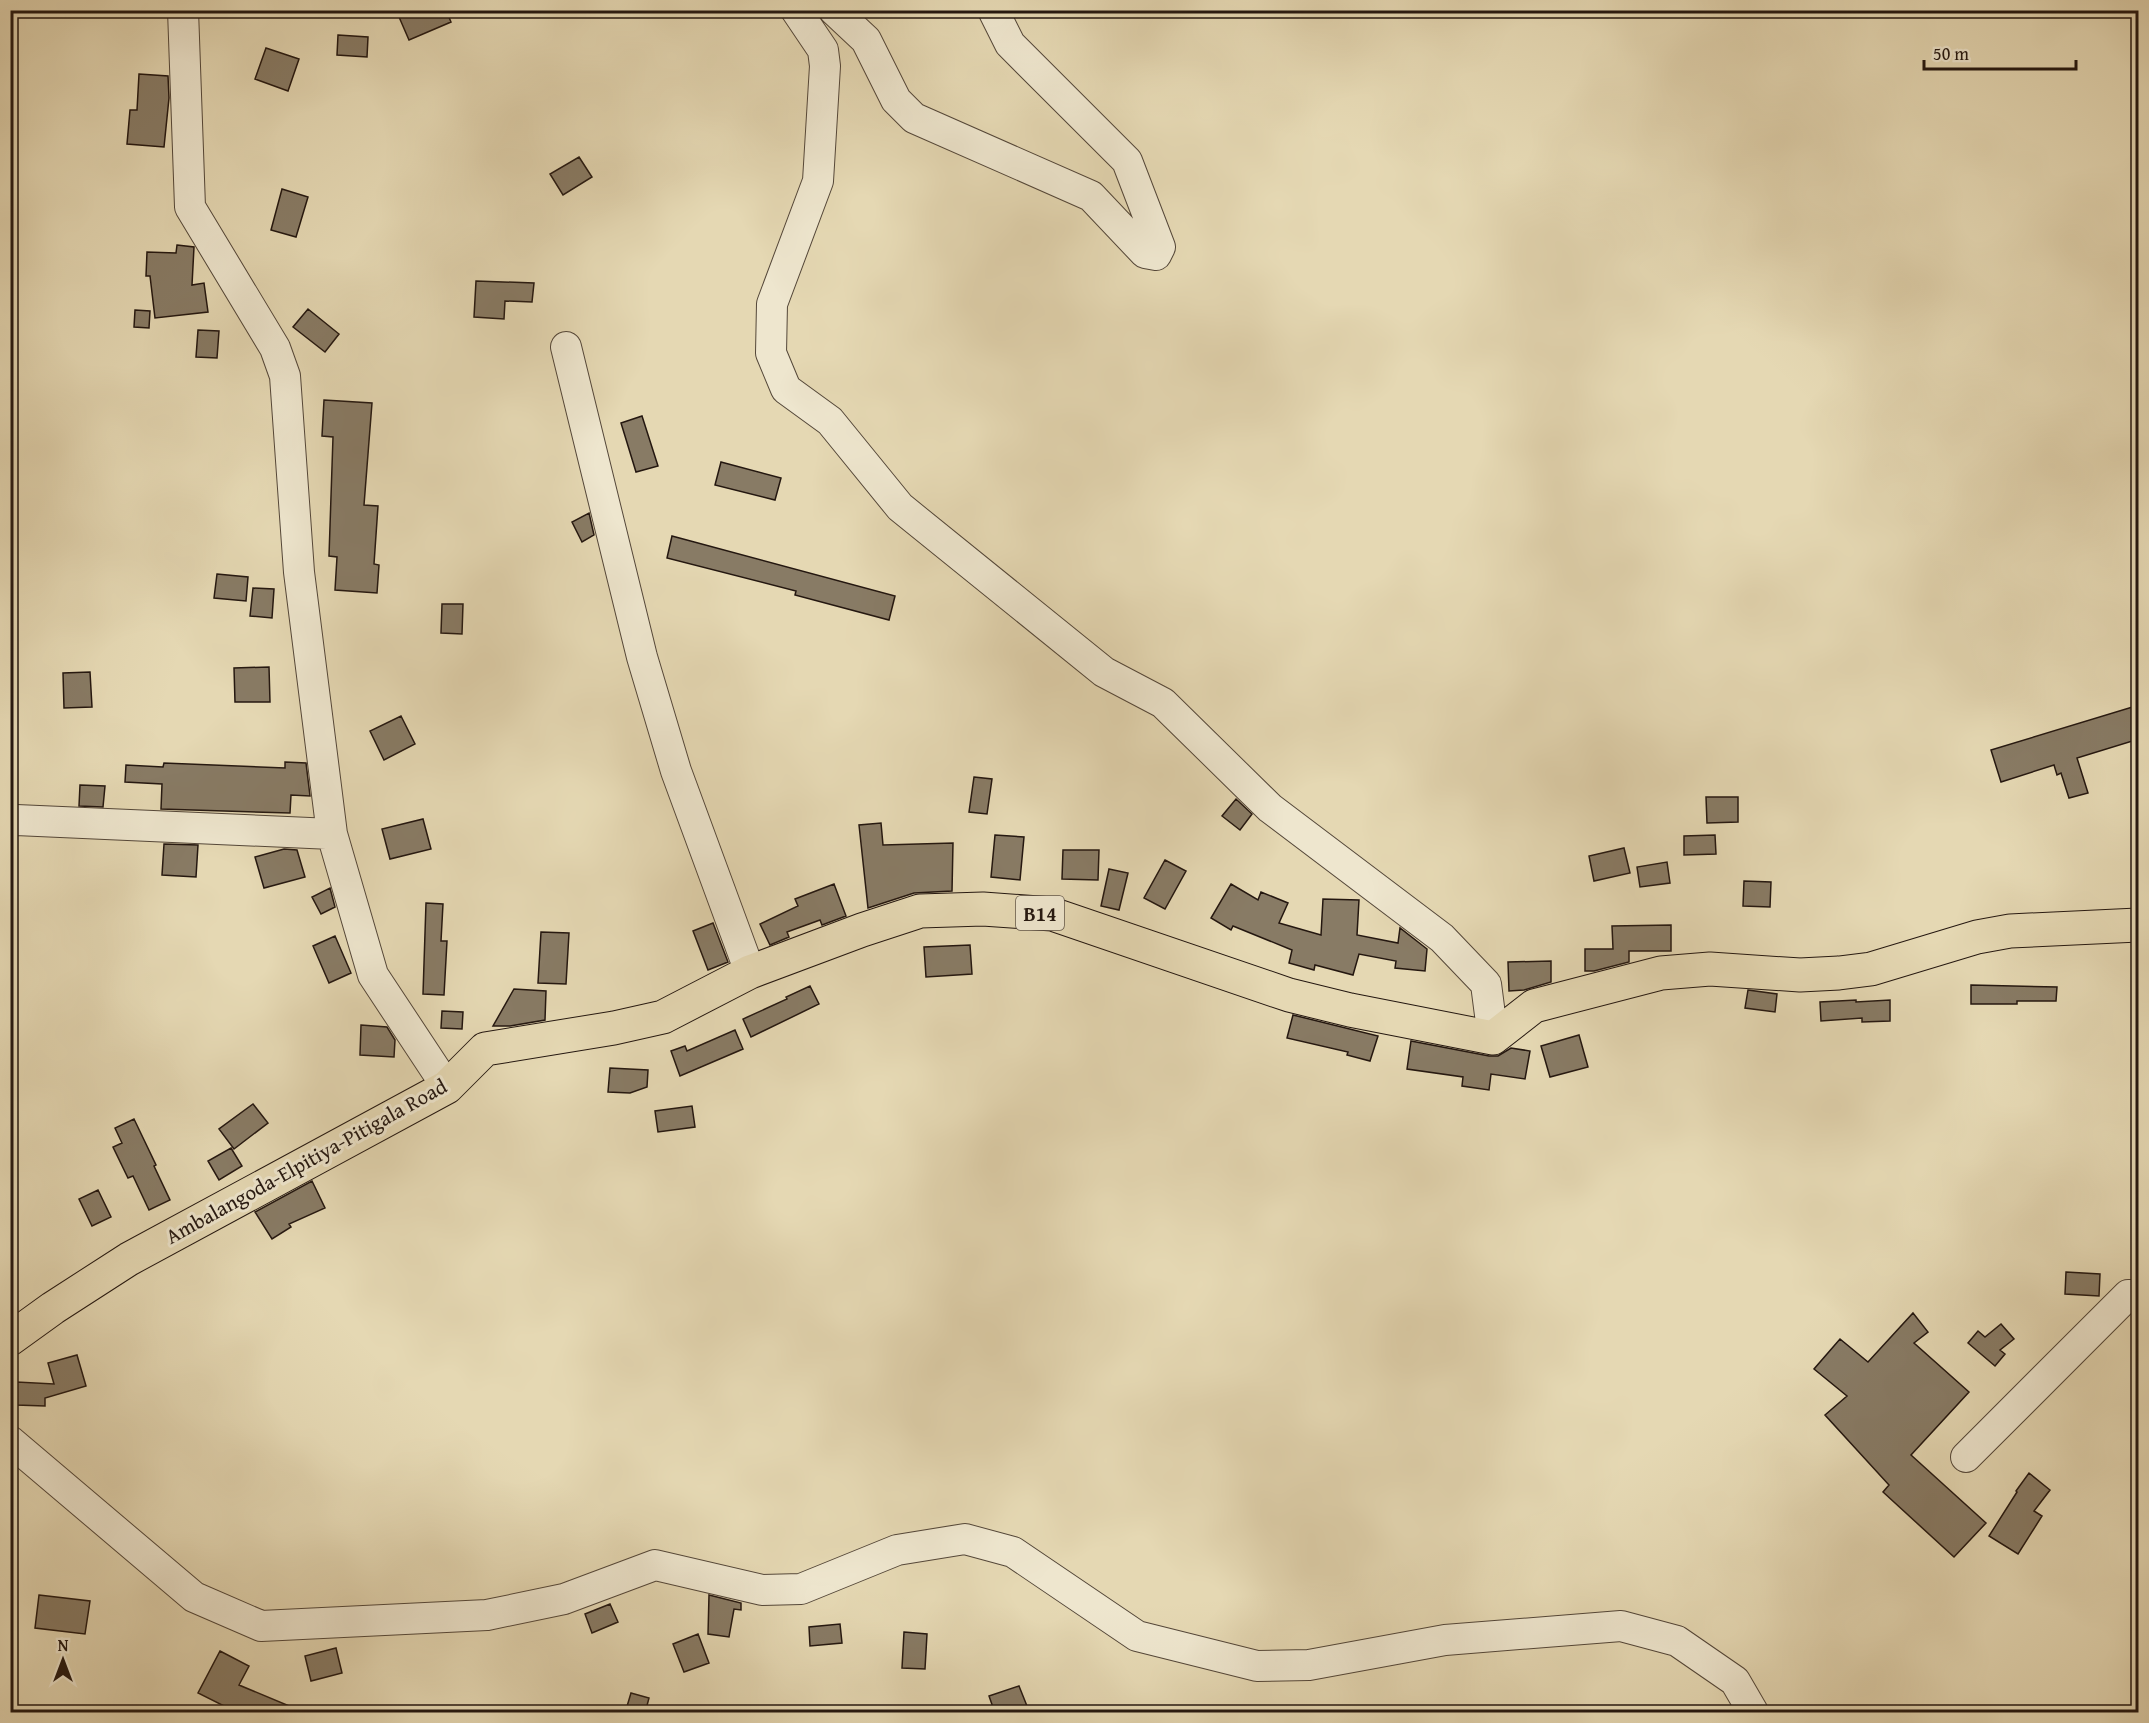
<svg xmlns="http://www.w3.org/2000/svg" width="2149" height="1723" font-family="'Gentium Book Plus',serif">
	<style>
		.building { fill: #887b65; stroke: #241710; stroke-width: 1.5 }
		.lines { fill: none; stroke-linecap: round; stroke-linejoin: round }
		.minor-casing { stroke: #544739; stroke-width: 32 }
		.major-casing { stroke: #241710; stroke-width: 35 }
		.minor { stroke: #eee6ce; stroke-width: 30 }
		.major { stroke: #e5d8b3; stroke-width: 33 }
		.labels { text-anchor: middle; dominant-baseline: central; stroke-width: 6; stroke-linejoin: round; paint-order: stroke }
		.shield { fill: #eee6ce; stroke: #615549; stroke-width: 1.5 }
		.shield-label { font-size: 20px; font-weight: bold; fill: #241710 }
		.street-label { font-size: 21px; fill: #241710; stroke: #eee6ce }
	</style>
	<rect width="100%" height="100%" fill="#e5d8b3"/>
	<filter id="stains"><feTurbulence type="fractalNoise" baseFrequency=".00333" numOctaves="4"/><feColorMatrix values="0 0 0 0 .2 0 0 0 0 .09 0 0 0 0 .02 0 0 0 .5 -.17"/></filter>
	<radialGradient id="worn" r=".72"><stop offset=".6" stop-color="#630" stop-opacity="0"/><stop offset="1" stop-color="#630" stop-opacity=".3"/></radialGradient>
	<path class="building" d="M415 10H446L451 22 409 40 399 17Z
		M338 35 368 37 367 57 337 55Z
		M266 48 299 59 288 91 255 79Z
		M139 74 168 76 169 98 164 147 127 144 130 110H137Z
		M579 157 592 177 563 195 550 174Z
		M282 189 308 197 296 237 271 230Z
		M177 245 194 247 192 285 204 283 208 312 155 318 150 276H146L147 252 176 253Z
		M476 281 534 283 532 302 505 301 504 319 474 317Z
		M308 309 339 334 325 352 293 327Z
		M135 310 150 311 149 328 134 327Z
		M198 330 219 331 217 358 196 357Z
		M324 400 372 403 364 505 378 506 374 564 379 565 377 593 335 590 337 557 329 556 333 437 322 436Z
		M642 416 658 466 636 472 621 423Z
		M721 462 781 478 775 500 715 485Z
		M589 513 594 535 582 542 572 522Z
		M672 536 895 596 889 620 795 595 796 591 667 558Z
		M217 574 248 577 246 601 214 598Z
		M253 588 274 589 272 618 250 616Z
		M442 604H463L462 634 441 633Z
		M269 667 270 702H235L234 668Z
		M90 672 92 707 64 708 63 673Z
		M2139 705V739L2077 758 2088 793 2069 798 2061 773 2057 775 2054 765 2001 782 1991 750Z
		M401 716 415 744 384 760 370 731Z
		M285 762 306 763 310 796 291 795 290 813 161 809 162 784 125 782 126 765 163 767 164 763 285 768Z
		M974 777 992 779 987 814 969 812Z
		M80 785 105 786 103 807 79 806Z
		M1706 797H1738V822L1707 823Z
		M1236 799 1252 814 1240 830 1222 816Z
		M423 819 431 849 390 859 382 829Z
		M881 823 883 845 953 843 952 891 914 893 868 908 859 825Z
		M995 835 1024 837 1020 880 991 877Z
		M1715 835 1716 854 1684 855V836Z
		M164 844 198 845 196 877 162 875Z
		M1624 848 1630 873 1594 881 1589 856Z
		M284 849 297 850 305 877 264 888 255 857Z
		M1063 850H1099L1098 880 1062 879Z
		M1165 860 1186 871 1165 909 1144 898Z
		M1667 862 1670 883 1640 887 1637 867Z
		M1109 869 1128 873 1119 910 1101 906Z
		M1744 881 1771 882 1770 907 1743 906Z
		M834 884 846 916 822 925 820 920 787 932 789 937 770 945 760 924 798 906 795 899Z
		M1231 884 1258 900 1261 892 1288 903 1279 923 1321 935 1323 899 1359 900 1357 935 1398 943 1400 928 1427 949 1425 971 1395 968 1396 961 1359 954 1353 975 1315 965 1314 970 1289 963 1292 950 1233 926 1231 930 1211 918Z
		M330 888 335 907 321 914 312 897Z
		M426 903 443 904 441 941H447L444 995 423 994Z
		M713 923 728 962 708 970 693 931Z
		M1671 925V951H1629V962L1594 971H1585V949H1613L1612 926Z
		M541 932 569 933 566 984 538 983Z
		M335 936 351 973 329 983 313 946Z
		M970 945 972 974 926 977 924 947Z
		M1551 961V982L1524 990 1509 991 1508 962Z
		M1971 985 2057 987 2056 1001H2017V1004H1971Z
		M810 986 819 1004 751 1037 743 1019 787 999 786 997Z
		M514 989 546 991 545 1020 510 1026H493Z
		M1748 990 1777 994 1775 1012 1745 1008Z
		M1856 1000V1002L1890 1000V1021L1862 1022V1018L1821 1021 1820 1002Z
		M442 1011 463 1012 462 1029 441 1028Z
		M1293 1015 1378 1036 1370 1061 1347 1055 1348 1052 1287 1038Z
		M361 1025 387 1027 395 1040 394 1057 360 1055Z
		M735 1030 743 1049 680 1076 671 1051 685 1046 687 1051Z
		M1579 1035 1588 1067 1550 1077 1541 1046Z
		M1411 1041 1489 1056H1498L1511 1048 1530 1051 1525 1079 1491 1074 1489 1090 1462 1086 1463 1077 1407 1069Z
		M610 1068 648 1070 647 1087 630 1093 608 1092Z
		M253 1104 268 1123 234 1149 219 1129Z
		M692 1106 695 1127 658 1132 655 1111Z
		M134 1119 156 1165 154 1166 170 1200 149 1210 133 1176 128 1178 113 1147 122 1143 115 1128Z
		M231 1148 242 1166 219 1180 208 1161Z
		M312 1181 325 1208 289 1224 291 1227 272 1239 255 1212Z
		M98 1190 111 1217 92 1226 79 1199Z
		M2066 1272 2100 1274 2099 1296 2065 1294Z
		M1913 1313 1928 1332 1914 1343 1969 1392 1911 1455 1986 1523 1954 1557 1883 1492 1889 1485 1825 1415 1847 1396 1814 1369 1840 1339 1868 1362Z
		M2001 1324 2014 1339 2000 1350 2005 1354 1995 1366 1968 1343 1978 1331 1985 1337Z
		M77 1355 86 1386 45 1398V1406L16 1405 17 1382 54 1384 48 1363Z
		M2029 1473 2050 1490 2034 1511 2042 1516 2018 1554 1989 1536 2017 1492 2016 1491Z
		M39 1595 90 1601 85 1634 35 1628Z
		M709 1595 741 1603V1610L734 1609 729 1637 708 1634Z
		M610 1604 618 1622 592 1633 585 1614Z
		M840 1624 842 1643 810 1646 809 1627Z
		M904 1632 927 1634 925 1669 902 1668Z
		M698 1634 709 1663 684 1672 673 1644Z
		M336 1648 342 1673 311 1681 305 1656Z
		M220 1651 249 1666 239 1685 306 1713H238L198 1693Z
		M1019 1686 1027 1706 1008 1713H995L989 1696Z
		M631 1693 649 1698 645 1713H625Z"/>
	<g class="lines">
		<g class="minor-casing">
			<path id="minor" d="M183 10 190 207 275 348 285 376 299 572 332 834 373 975 447 1087
				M796 10 823 50 825 66 818 181 772 304 771 353 786 389 830 421 900 507 1104 672 1163 703 1270 808 1442 938 1486 984 1493 1038
				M834 10 866 40 896 100 914 118 1091 196 1145 253 1156 255 1160 247 1127 161 1010 44 993 10
				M566 347 642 657 676 771 750 972
				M10 822 16 820 332 834
				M10 1441 194 1597 261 1626 487 1615 564 1599 655 1565 762 1590 801 1589 897 1550 965 1539 1013 1552 1137 1636 1257 1666 1309 1665 1445 1640 1621 1626 1677 1641 1735 1681 1753 1712
				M1966 1457 2128 1295H2138"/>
		</g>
		<g class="major-casing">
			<path id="major" d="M10 1339 53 1308 129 1259 447 1087 485 1049 614 1028 663 1017 750 972 862 930 920 911 983 909 1052 914 1289 995 1350 1010 1493 1038 1534 1006 1661 973 1710 969 1800 975 1839 973 1871 969 1977 937 2010 931 2138 925"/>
		</g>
		<use href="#minor" class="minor"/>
		<use href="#major" class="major"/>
	</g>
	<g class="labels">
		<rect class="shield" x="1016" y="896" width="48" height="34" rx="4.5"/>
		<g class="shield-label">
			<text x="1040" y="913">B14</text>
		</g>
		<g class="street-label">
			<text transform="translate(306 1161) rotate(-29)">Ambalangoda-Elpitiya-Pitigala Road</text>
		</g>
	</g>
	<rect width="2149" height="1723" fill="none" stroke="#e5d8b3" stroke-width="36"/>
	<rect x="12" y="12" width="2125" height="1699" fill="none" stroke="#241710" stroke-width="3"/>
	<rect x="18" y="18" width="2113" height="1687" fill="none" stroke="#241710" stroke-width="1.5"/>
	<g transform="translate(63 1660)" stroke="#eee6ce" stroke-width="4.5" paint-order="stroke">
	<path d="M0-4.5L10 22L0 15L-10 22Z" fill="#241710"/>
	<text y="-9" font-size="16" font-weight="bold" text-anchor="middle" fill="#241710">N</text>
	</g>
	<path d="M1924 60v9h152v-9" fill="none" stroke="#241710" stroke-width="3"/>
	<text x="1933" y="60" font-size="18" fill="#241710" stroke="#eee6ce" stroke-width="4.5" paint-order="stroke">50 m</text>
	<rect width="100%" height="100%" filter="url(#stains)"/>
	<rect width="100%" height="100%" fill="url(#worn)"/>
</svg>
